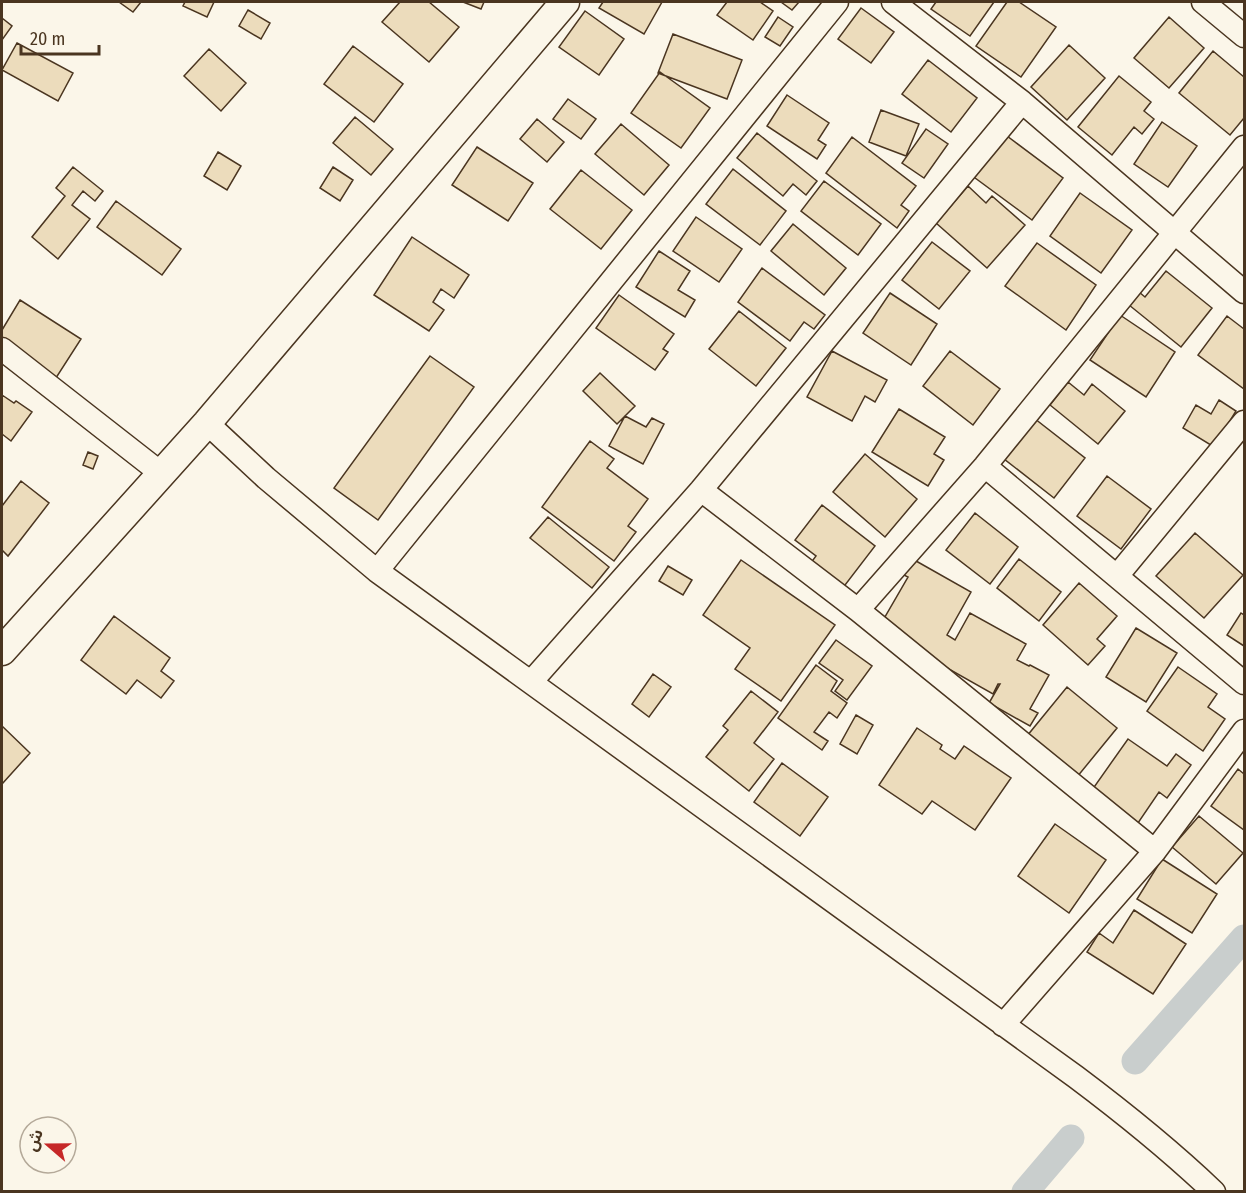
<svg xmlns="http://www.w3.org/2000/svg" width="1246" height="1193" font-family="'Fira Sans Condensed','Noto Sans Arabic',sans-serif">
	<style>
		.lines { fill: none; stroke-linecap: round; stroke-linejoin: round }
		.canal { stroke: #c9cecd; stroke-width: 27 }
		.building { fill: #ecdcbc; stroke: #4a3520; stroke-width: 1.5 }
		.minor-casing { stroke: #4a3520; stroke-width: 25 }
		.tertiary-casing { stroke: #4a3520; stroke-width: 31 }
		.minor { stroke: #fbf6e9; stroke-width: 22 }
		.tertiary { stroke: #fbf6e9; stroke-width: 28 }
	</style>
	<rect width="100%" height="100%" fill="#fbf6e9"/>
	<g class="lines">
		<path class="canal" d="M1135 1061 1244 938
			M1025 1192 1071 1138"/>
	</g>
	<path class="building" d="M119 2H141L133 12Z
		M185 2H214L207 17 183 6Z
		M400 2H429L459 27 429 62 382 22Z
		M463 2H484L481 9Z
		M603 2H662L644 34 599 8Z
		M727 2H760L773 11 753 40 717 15Z
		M781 2H799L792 10Z
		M936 2H994L970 36 931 9Z
		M1007 2H1019L1056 27 1021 77 976 46Z
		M861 8 894 32 871 63 838 39Z
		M248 10 270 23 261 39 239 26Z
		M585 11 624 39 599 75 559 47Z
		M778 17 793 27 780 46 765 37Z
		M1169 17 1204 48 1169 88 1134 58Z
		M2 18 12 26 2 40Z
		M673 34 742 60 727 99 658 73Z
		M17 43 73 73 58 101 2 70Z
		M1069 45 1105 78 1067 120 1031 87Z
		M353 46 403 84 374 122 324 84Z
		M209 49 246 83 221 111 184 76Z
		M1213 51 1244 77V118L1230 135 1179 93Z
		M928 60 977 98 951 132 902 94Z
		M660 72 710 108 681 148 631 113Z
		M1119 76 1151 102 1144 111 1154 119 1142 134 1134 127 1112 155 1078 127Z
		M787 95 829 123 818 140 826 145 817 159 767 126Z
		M568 99 596 119 581 139 553 119Z
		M881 110 919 124 906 156 869 142Z
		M355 117 393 149 371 175 333 143Z
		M537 119 564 142 547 162 520 139Z
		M1162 122 1197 146 1168 187 1134 164Z
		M621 124 669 165 644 195 595 154Z
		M926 129 948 144 924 178 902 163Z
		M757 133 817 181 806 195 793 184 783 196 737 158Z
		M1007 136 1063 178 1032 220 967 172Z
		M852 137 916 186 901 205 909 211 897 228 826 173Z
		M477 147 533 183 508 221 452 185Z
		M218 152 241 166 227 190 204 176Z
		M73 167 103 191 95 201 83 191 72 205 90 219 58 259 32 237 65 196 56 188Z
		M333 167 353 180 340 201 320 188Z
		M733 169 786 211 760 245 706 204Z
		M581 170 632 210 601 249 550 209Z
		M824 181 881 224 858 255 801 211Z
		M968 186 986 203 992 196 1025 225 987 268 936 223Z
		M1080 193 1132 230 1101 273 1050 236Z
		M116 201 181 249 162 275 97 227Z
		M696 217 742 249 719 282 673 251Z
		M793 224 846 268 824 295 771 251Z
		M412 237 469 275 454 298 441 289 433 302 444 310 429 331 374 295Z
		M932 242 970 271 939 309 902 280Z
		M1037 243 1096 285 1066 330 1005 286Z
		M659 251 690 271 678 290 695 300 685 317 636 287Z
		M762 268 825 315 814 329 804 322 790 341 738 302Z
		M1166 271 1212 308 1181 347 1129 305 1139 292 1145 297Z
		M890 293 937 324 911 365 863 333Z
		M619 295 674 334 663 349 668 352 655 370 596 328Z
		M20 300 81 339 54 381 2 348V330Z
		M739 311 786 348 756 386 709 349Z
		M1120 315 1175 352 1146 397 1090 360Z
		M1227 316 1244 329V389L1198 355Z
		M832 351 887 380 875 402 865 396 852 421 807 397Z
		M950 351 1000 389 973 425 923 386Z
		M430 356 474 387 378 520 334 488Z
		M600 373 635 406 617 424 583 391Z
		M1068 382 1084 395 1092 384 1125 411 1098 444 1050 405Z
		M2 395 14 403 16 401 32 412 11 441 2 434Z
		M1219 400 1236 411 1214 447 1183 428 1196 405 1211 414Z
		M899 409 945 437 934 454 944 460 928 486 872 452Z
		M1030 415 1085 458 1054 498 999 455Z
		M625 416 646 427 652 418 664 424 643 464 609 446Z
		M590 441 614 459 607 468 648 499 628 526 636 532 614 561 542 507Z
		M88 452 98 456 93 469 83 465Z
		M865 454 917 499 885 537 833 492Z
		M1107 476 1151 509 1121 549 1077 516Z
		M21 481 49 503 8 556 2 550V506Z
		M822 505 875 546 842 589 810 564 816 556 795 540Z
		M975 513 1018 547 990 584 946 550Z
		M548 517 609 567 592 588 530 538Z
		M1195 533 1243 575 1204 618 1156 576Z
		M909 557 971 592 947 635 955 640 970 613 1026 644 1017 660 1029 666 1030 665 1049 675 1030 709 1038 713 1030 726 989 703 1000 684H998L993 694 878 629 908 577 900 573Z
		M1019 559 1061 592 1039 621 997 588Z
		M741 560 835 625 781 701 735 669 750 648 703 615Z
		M668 566 692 580 683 595 659 581Z
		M1079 583 1117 616 1097 639 1105 646 1088 665 1043 625Z
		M1241 613 1244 615V646L1227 635Z
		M114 616 170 658 161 671 174 681 161 698 137 680 126 694 81 660Z
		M1136 628 1177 653 1146 702 1106 677Z
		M836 640 872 666 847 700 835 691 843 680 819 663Z
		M816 665 837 681 831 691 847 703 837 718 829 712 814 732 828 741 822 750 778 718Z
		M1178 667 1217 694 1208 707 1225 719 1203 751 1147 711Z
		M653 674 671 687 649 717 632 704Z
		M1067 687 1117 728 1077 777 1027 736Z
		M751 691 778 712 754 743 774 759 749 791 706 757 728 730 723 726Z
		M856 715 873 725 857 754 840 744Z
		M2 726 30 753 2 784Z
		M917 728 942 745 940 749 955 759 964 746 1011 778 975 830 932 801 922 814 879 785Z
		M1128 739 1167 766 1176 754 1191 765 1167 798 1159 792 1138 823 1092 790Z
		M782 763 828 797 800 836 754 802Z
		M1238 769 1244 774V830L1211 806Z
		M1199 816 1243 853 1216 884 1172 847Z
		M1055 824 1106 860 1069 913 1018 876Z
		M1162 859 1217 894 1192 933 1137 899Z
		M1134 910 1186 944 1153 994 1087 952 1099 933 1113 943Z"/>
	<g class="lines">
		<g class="minor-casing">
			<path id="minor" d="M893 2 1022 102 1244 292
				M1203 2 1244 36
				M2 349 162 474
				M207 423 266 478 377 571 1076 1077C1124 1113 1170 1150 1214 1192
				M985 466 1244 683
				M701 490 858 610 1155 851
				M377 571 837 2
				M1117 576 1244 422
				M858 610 985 466 1244 147
				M531 682 701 490 1022 102
				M1003 1025 1155 851 1244 731"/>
		</g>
		<g class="tertiary-casing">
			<path id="tertiary" d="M2 651 207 423 565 2"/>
		</g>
		<use href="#minor" class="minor"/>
		<use href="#tertiary" class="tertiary"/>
	</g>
	<rect width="1246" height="1193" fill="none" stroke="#4a3520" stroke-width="6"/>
	<g transform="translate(48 1145) rotate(290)"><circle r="28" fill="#fbf6e9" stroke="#b4a999" stroke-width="1.5"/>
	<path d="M0-4.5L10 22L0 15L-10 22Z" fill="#c62828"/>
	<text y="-9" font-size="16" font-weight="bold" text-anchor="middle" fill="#4a3520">ش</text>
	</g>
	<path d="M21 45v9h78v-9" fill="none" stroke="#4a3520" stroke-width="3"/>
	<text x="30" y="45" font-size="18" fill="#4a3520" stroke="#fbf6e9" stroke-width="4.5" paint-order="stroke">20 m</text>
</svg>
